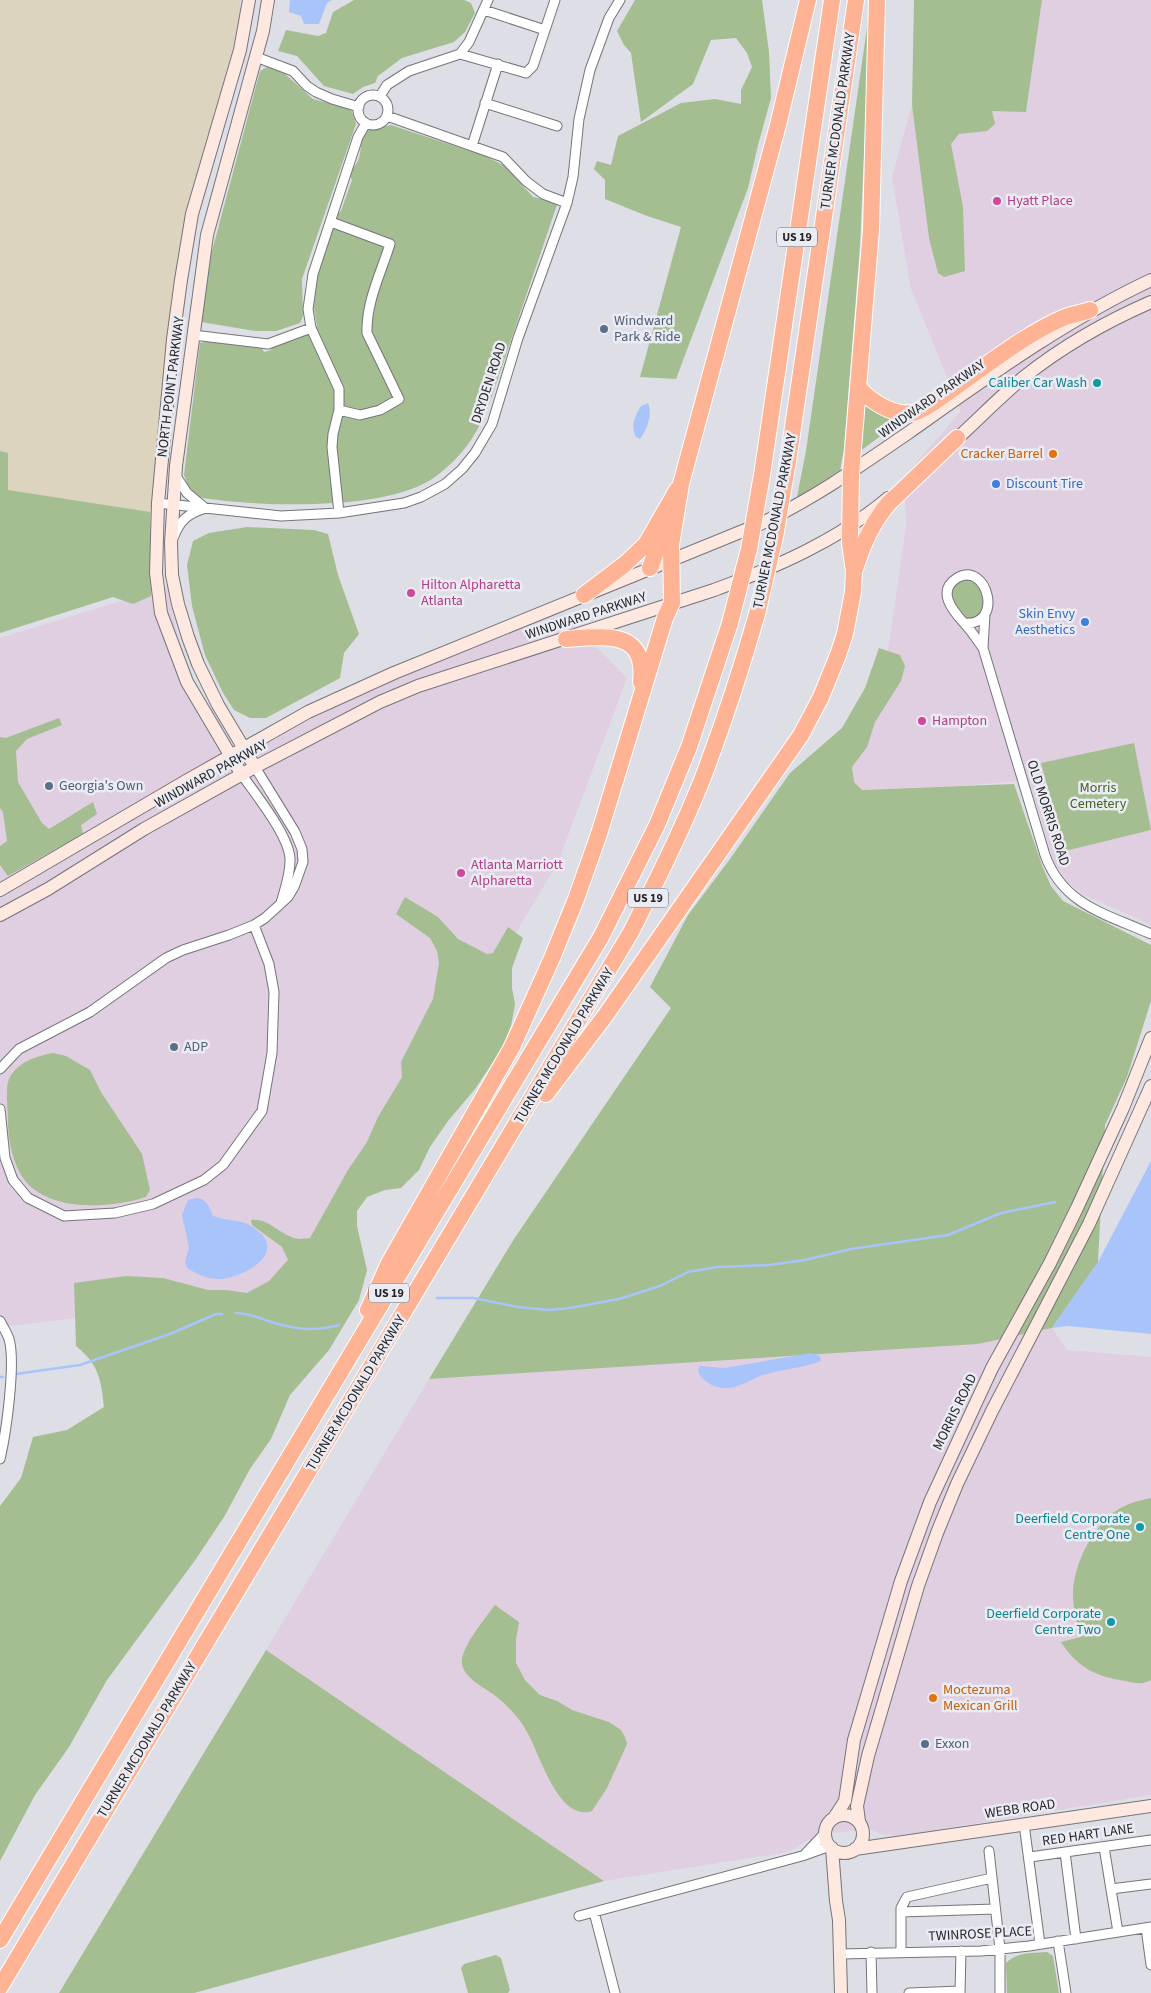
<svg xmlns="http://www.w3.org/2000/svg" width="1151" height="1993" font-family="'Source Sans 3',sans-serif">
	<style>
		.commercial { fill: #dfcfe0 }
		.industrial { fill: #ddd4bf }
		.green { fill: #a4be91 }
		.water { fill: #a8c4fa }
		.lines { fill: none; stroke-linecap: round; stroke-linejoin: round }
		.stream { stroke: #a8c4fa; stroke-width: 2.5 }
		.street-casing { stroke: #74747b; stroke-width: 11 }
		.secondary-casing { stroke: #74747b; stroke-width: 14 }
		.highway-casing { stroke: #fff; stroke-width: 18 }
		.street { stroke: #fff; stroke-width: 9 }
		.secondary { stroke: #fee8df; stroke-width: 12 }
		.highway { stroke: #fdb394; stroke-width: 16 }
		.highway-bridge-casing { stroke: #fff; stroke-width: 18; stroke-linecap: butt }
		.highway-bridge { stroke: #fdb394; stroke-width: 16 }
		.hotel-dot { fill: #d1479c; stroke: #ebebf3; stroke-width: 2 }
		.service-dot { fill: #5c6f8a; stroke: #ebebf3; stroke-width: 2 }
		.culture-dot { fill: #0f9aa8; stroke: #ebebf3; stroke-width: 2 }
		.food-dot { fill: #e8710a; stroke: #ebebf3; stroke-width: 2 }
		.shop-dot { fill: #3f7fe0; stroke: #ebebf3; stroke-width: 2 }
		.labels { text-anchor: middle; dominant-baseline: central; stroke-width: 5; stroke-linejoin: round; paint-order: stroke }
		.shield { fill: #ebebf3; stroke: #626266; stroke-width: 1 }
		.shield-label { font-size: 12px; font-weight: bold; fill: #27272a }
		.street-label { font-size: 14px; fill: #27272a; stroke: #ebebf3 }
		.hotel-label { font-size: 14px; fill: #b23c85; stroke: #ebebf3; text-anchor: start }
		.service-label { font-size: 14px; fill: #4e5e75; stroke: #ebebf3; text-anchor: start }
		.culture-label { font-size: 14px; fill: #0d838f; stroke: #ebebf3; text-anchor: end }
		.food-label { font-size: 14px; fill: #c56008; stroke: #ebebf3; text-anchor: end }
		.shop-label { font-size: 14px; fill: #366cbe; stroke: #ebebf3; text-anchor: start }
		.park-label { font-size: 14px; fill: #3f641e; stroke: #ebebf3 }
	</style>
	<rect width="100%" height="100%" fill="#dedee6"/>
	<path class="commercial" d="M1042 0H1151V926L1139 919 1084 895 1066 880 1054 862 1029 780 959 786 819 791 859 725 888 650 906 527 904 477 961 411 911 289 892 177 912 105 1026 112Z
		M167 587 184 664 239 755 273 736 453 654 564 614 627 678 558 862 269 1349 168 1307 0 1327V638Z
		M1052 1328 1067 1350 1151 1357V1795L897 1836 881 1834 869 1829 831 1833 806 1841 794 1849 782 1853 604 1881 266 1650 429 1379 978 1344Z"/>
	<path class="industrial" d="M0 0H240V20L180 261 158 520 0 499Z"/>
	<path class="green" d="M354 0H464L471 3 475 13 465 32 454 42 402 58 378 76 375 83 363 87 353 94 324 86 297 56 278 51 286 30 318 36 326 33 333 12Z
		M635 0H762L769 52 771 98 758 145 748 188 676 379 640 377 681 227 647 216 605 199V180L594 169 597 161 611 165 618 136 681 103 715 99 741 104V90L752 67 747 53 736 38 711 40 693 84 641 122 631 53 624 45 617 31Z
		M914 0H1042L1026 112 992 111 995 124 987 131 959 134 951 144 963 207 965 271 944 277 938 273 929 238 912 105Z
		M869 14 870 16 860 246 844 449 840 471 797 497 806 451Z
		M267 67 284 73 313 99 351 109 356 124 302 279 303 316 300 323 276 331H255L201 322 211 255 260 71Z
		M391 125 485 156 505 166 533 197 549 200 557 205 490 402C477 435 464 455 435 477 387 512 255 507 197 497L188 486 184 475 200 343 211 341 261 346 264 352 271 350 273 345 305 334 317 326 313 303 315 277 337 214 341 211 352 180 349 174 351 169C366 160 356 138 368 131 373 128 385 127 391 125Z
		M863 401 902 420 859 452Z
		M0 451 8 453V490L150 512 151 596 133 604 113 597 0 633Z
		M247 527 314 530 328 534 338 575 359 634 344 653 340 678 266 718H250L234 710 223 693 205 655 192 606 187 565 193 541 209 533Z
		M965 579C981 581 986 595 983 610L976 619 965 618C954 605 941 588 965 579Z
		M879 648 900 655 905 666 901 681 875 722 867 747 852 767 854 782 862 790 1014 784 1043 868 1051 886 1063 901 1151 945V1001L1127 1077 1105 1125 1098 1262 1052 1328 978 1344 429 1379 514 1239 671 1008 650 987 688 915 730 859 790 773 842 728 865 688Z
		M59 718 62 725 27 739 16 751 18 782 42 823 49 829 93 802 97 814 81 825 83 834 8 876 0 865V846L7 841 3 812 0 808V737L6 738Z
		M1134 743 1151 830 1065 851 1041 763Z
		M405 897 438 917 458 939 487 954 493 953 508 927 523 938 512 968V988L515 1004 511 1026 501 1050 475 1089 448 1121 430 1147 419 1170 401 1188 385 1190 367 1197 357 1211V1226L367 1270 359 1300 329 1350 290 1395 271 1439 250 1469 224 1517 196 1559 107 1680 69 1747 35 1795 0 1861V1506L21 1478 33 1437 67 1430 104 1407C101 1379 99 1365 76 1346L74 1283 126 1276 163 1278 208 1290H226L247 1293 269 1281 288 1260 282 1247 252 1225 251 1220C268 1217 282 1237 299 1239 302 1239 307 1238 310 1238L348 1170 367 1142 378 1117 402 1077 401 1062 433 999 439 963 437 951 430 938 396 914Z
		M53 1053 66 1056 90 1070 101 1092 142 1154 150 1190 146 1197C112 1208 57 1212 29 1185 14 1170 8 1142 8 1121 8 1111 5 1088 9 1079 17 1062 37 1056 53 1053Z
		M1151 1498V1680C1142 1685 1135 1683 1125 1681 1095 1676 1078 1668 1061 1642L1081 1637C1077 1623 1073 1609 1073 1595 1073 1562 1097 1516 1129 1504 1136 1501 1144 1500 1151 1498Z
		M495 1605 519 1622 516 1640V1663L525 1680 540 1695 557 1701 572 1710 609 1722 621 1730 625 1737 627 1744 623 1753 607 1788 592 1811C558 1822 540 1754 527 1732 520 1719 509 1707 497 1697 486 1688 465 1680 462 1664 459 1650 486 1617 495 1605Z
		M266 1650 604 1881 194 1993H59Z
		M1047 1952 1053 1956 1059 1993H1007L1006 1963C1017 1952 1032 1953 1047 1952Z
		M496 1955 501 1958 510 1990 508 1993H468L461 1968 464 1964Z"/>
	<path class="water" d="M290 0H332L327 3 319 24H304L301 16 289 12Z
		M648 403C653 414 647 430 640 439L636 437C630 426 635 416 641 406Z
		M1151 1161V1334L1068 1326 1052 1328 1098 1262Z
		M196 1198C207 1198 209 1207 213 1216 226 1221 241 1219 253 1227 291 1252 244 1278 219 1279 206 1279 197 1274 187 1268L185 1262 189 1247 182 1215 188 1200Z
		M811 1353 820 1356 821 1361C801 1369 778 1369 758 1377 748 1381 736 1389 725 1388 713 1388 702 1381 698 1371L700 1366 725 1368Z"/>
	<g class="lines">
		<path class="stream" d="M437 1298H473L518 1307 549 1310 570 1308 619 1299 660 1286 688 1272 717 1267 769 1265 805 1260 851 1249 948 1235 1001 1213 1055 1202
			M236 1313C251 1313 264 1320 278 1324 300 1330 317 1331 339 1325
			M16 1374 80 1365 170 1334 216 1314H222
			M0 1377H3"/>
		<g class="street-casing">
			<path id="street" d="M484 10 545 30
				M460 54 526 73 533 66 555 0
				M256 57 293 71 307 86 316 92 332 99 359 107
				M358 110a15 15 0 1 1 30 0a15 15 0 1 1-30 0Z
				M380 96 387 85 409 71 460 54 469 42 488 0
				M485 103 557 126
				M387 116 503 157 526 181 543 194 567 203
				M472 146 498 64
				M331 222 390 244C381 273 366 302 367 333L399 399 380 410 360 415 339 410
				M193 335 268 344 311 328
				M176 476 187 493 205 508
				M158 503 281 516 339 513 404 503 421 497 445 484 462 469 475 453 492 424 518 338 567 203 573 177 579 119 590 70 609 18 620 0
				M339 513 332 447 333 434 339 410V389L311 328 308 309 313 274 358 137 366 123
				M174 536C180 521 187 514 203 509
				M985 614 983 648 1045 855C1063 905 1106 914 1151 934
				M964 623C1005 627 987 560 957 578 936 591 953 611 964 623 971 630 977 640 983 648
				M242 775C256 795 291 838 290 861 290 875 285 889 281 903
				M0 1069 19 1049 90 1012 166 958 183 950 229 935 254 925 265 918 288 897 294 887 303 862 302 849 295 832 255 767
				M0 1109 5 1158 13 1180 28 1198 64 1216 115 1213 153 1204 204 1180 223 1165 262 1111 272 1053 274 992 269 964 254 925
				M0 1321C3 1327 7 1333 9 1339 16 1363 6 1434 0 1459
				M1024 1824 1040 1944
				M1104 1847 1118 1932
				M989 1851 1000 1949V1993
				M1065 1852 1076 1939
				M806 1853 825 1833
				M1030 1857 1151 1840
				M1111 1889 1151 1884
				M594 1912 615 1993
				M901 1912 995 1909
				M579 1916 802 1856 830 1846
				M1146 1928 1151 1965
				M1058 1941 1066 1993
				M871 1952 872 1993
				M901 1952V1908L907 1897 992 1878
				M840 1954 981 1951 1029 1946 1151 1927
				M909 1993 960 1991
				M960 1993 961 1951"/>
		</g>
		<g class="secondary-casing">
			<path id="secondary" d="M951 444C976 422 998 398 1024 377 1063 346 1105 322 1151 302
				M255 767 218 705 198 664 188 637 178 604 172 575 171 543 176 466 207 235 263 31 268 0
				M242 775 187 682 161 613 156 573 158 503 173 339 181 280 192 214 240 50 249 0
				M0 890 186 781 308 712 394 673 760 524C813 499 860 466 908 433 986 378 1064 321 1151 280
				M0 915 48 889 144 829 255 767 380 702 418 686 714 590C776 567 837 541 888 498
				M825 1834a19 19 0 1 1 38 0a19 19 0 1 1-38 0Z
				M834 1818 845 1801 854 1740 901 1581 930 1502 992 1368 1050 1263 1077 1208 1123 1108 1151 1038
				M859 1821 857 1806 868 1756 918 1586 937 1533 957 1484 992 1411 1089 1224 1151 1086
				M832 1848 836 1901 839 1920 841 1993
				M855 1849 1151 1806"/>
		</g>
		<g class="highway-casing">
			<path id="highway" d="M858 387C870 401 893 416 912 413 926 410 946 393 958 385 992 361 1026 334 1065 317 1073 314 1082 313 1090 310
				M788 461 856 0
				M762 475 832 0
				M650 568 663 532 669 524
				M855 569C863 544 872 523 889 503L957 438
				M584 595 625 564 646 544 677 490
				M566 639C602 637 647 628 641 682
				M546 1094 605 1016 801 735 821 697 838 655 845 634 853 592 854 571 850 543 851 473 871 230 877 0
				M368 1310 389 1263 512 1047 552 958 576 899 599 834 665 618 672 603 671 545 681 484 778 125 808 0
				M0 1940 601 937 657 825 689 747 730 623
				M0 1987 631 932C656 882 681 832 702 780 723 725 741 670 757 614"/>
		</g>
		<use href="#street" class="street"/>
		<use href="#secondary" class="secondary"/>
		<use href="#highway" class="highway"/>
		<g class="highway-bridge-casing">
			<path id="highway-bridge" d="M757 614 775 537 788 461
				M730 623 749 549 762 475"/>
		</g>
		<use href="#highway-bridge" class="highway-bridge"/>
	</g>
	<g class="hotel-dot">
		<circle cx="997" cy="201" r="5"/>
		<circle cx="411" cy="593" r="5"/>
		<circle cx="922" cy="721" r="5"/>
		<circle cx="461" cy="873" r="5"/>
	</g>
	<g class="service-dot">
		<circle cx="604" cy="329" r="5"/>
		<circle cx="49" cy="786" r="5"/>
		<circle cx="174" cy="1047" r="5"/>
		<circle cx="925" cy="1744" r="5"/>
	</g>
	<g class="culture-dot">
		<circle cx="1097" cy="383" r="5"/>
		<circle cx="1140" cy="1527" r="5"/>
		<circle cx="1111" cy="1622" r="5"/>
	</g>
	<g class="food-dot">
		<circle cx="1053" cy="454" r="5"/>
		<circle cx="933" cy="1698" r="5"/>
	</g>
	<g class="shop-dot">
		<circle cx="996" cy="484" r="5"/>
		<circle cx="1085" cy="622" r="5"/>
	</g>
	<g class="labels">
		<g class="shield">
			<rect x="777" y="227.5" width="40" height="19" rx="4"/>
			<rect x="628" y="888.5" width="40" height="19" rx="4"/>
			<rect x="369" y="1283.5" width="40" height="19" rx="4"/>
		</g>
		<g class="shield-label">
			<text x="797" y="237">US 19</text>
			<text x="648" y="898">US 19</text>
			<text x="389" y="1293">US 19</text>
		</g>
		<g class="street-label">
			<text transform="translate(838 121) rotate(-82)">TURNER MCDONALD PARKWAY</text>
			<text transform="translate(489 383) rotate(-72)">DRYDEN ROAD</text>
			<text transform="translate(171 387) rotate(-83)">NORTH POINT PARKWAY</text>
			<text transform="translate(932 399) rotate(-35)">WINDWARD PARKWAY</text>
			<text transform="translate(775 521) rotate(-79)">TURNER MCDONALD PARKWAY</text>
			<text transform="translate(586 616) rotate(-18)">WINDWARD PARKWAY</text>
			<text transform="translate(211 774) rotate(-29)">WINDWARD PARKWAY</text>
			<text transform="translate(1048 813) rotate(72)">OLD MORRIS ROAD</text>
			<text transform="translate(564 1046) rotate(-59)">TURNER MCDONALD PARKWAY</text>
			<text transform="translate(356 1393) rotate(-59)">TURNER MCDONALD PARKWAY</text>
			<text transform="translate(955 1412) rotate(-64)">MORRIS ROAD</text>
			<text transform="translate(147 1740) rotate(-59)">TURNER MCDONALD PARKWAY</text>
			<text transform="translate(1020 1809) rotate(-8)">WEBB ROAD</text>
			<text transform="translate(1088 1835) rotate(-8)">RED HART LANE</text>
			<text transform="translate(980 1934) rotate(-3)">TWINROSE PLACE</text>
		</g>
		<g class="hotel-label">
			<text x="1007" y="201">Hyatt Place</text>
			<text x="421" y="585">Hilton Alpharetta<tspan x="421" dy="16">Atlanta</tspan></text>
			<text x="932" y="721">Hampton</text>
			<text x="471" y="865">Atlanta Marriott<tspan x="471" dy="16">Alpharetta</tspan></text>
		</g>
		<g class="service-label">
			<text x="614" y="321">Windward<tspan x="614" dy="16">Park &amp; Ride</tspan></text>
			<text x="59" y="786">Georgia's Own</text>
			<text x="184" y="1047">ADP</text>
			<text x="935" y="1744">Exxon</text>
		</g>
		<g class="culture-label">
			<text x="1087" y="383">Caliber Car Wash</text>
			<text x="1130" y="1519">Deerfield Corporate<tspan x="1130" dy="16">Centre One</tspan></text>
			<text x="1101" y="1614">Deerfield Corporate<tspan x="1101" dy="16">Centre Two</tspan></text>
		</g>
		<g class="food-label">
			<text x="1043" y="454">Cracker Barrel</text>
			<text x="943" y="1690" text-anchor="start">Moctezuma<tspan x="943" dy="16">Mexican Grill</tspan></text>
		</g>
		<g class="shop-label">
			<text x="1006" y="484">Discount Tire</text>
			<text x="1075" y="614" text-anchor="end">Skin Envy<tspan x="1075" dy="16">Aesthetics</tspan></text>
		</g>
		<g class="park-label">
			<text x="1098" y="788">Morris<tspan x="1098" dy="16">Cemetery</tspan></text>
		</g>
	</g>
</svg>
